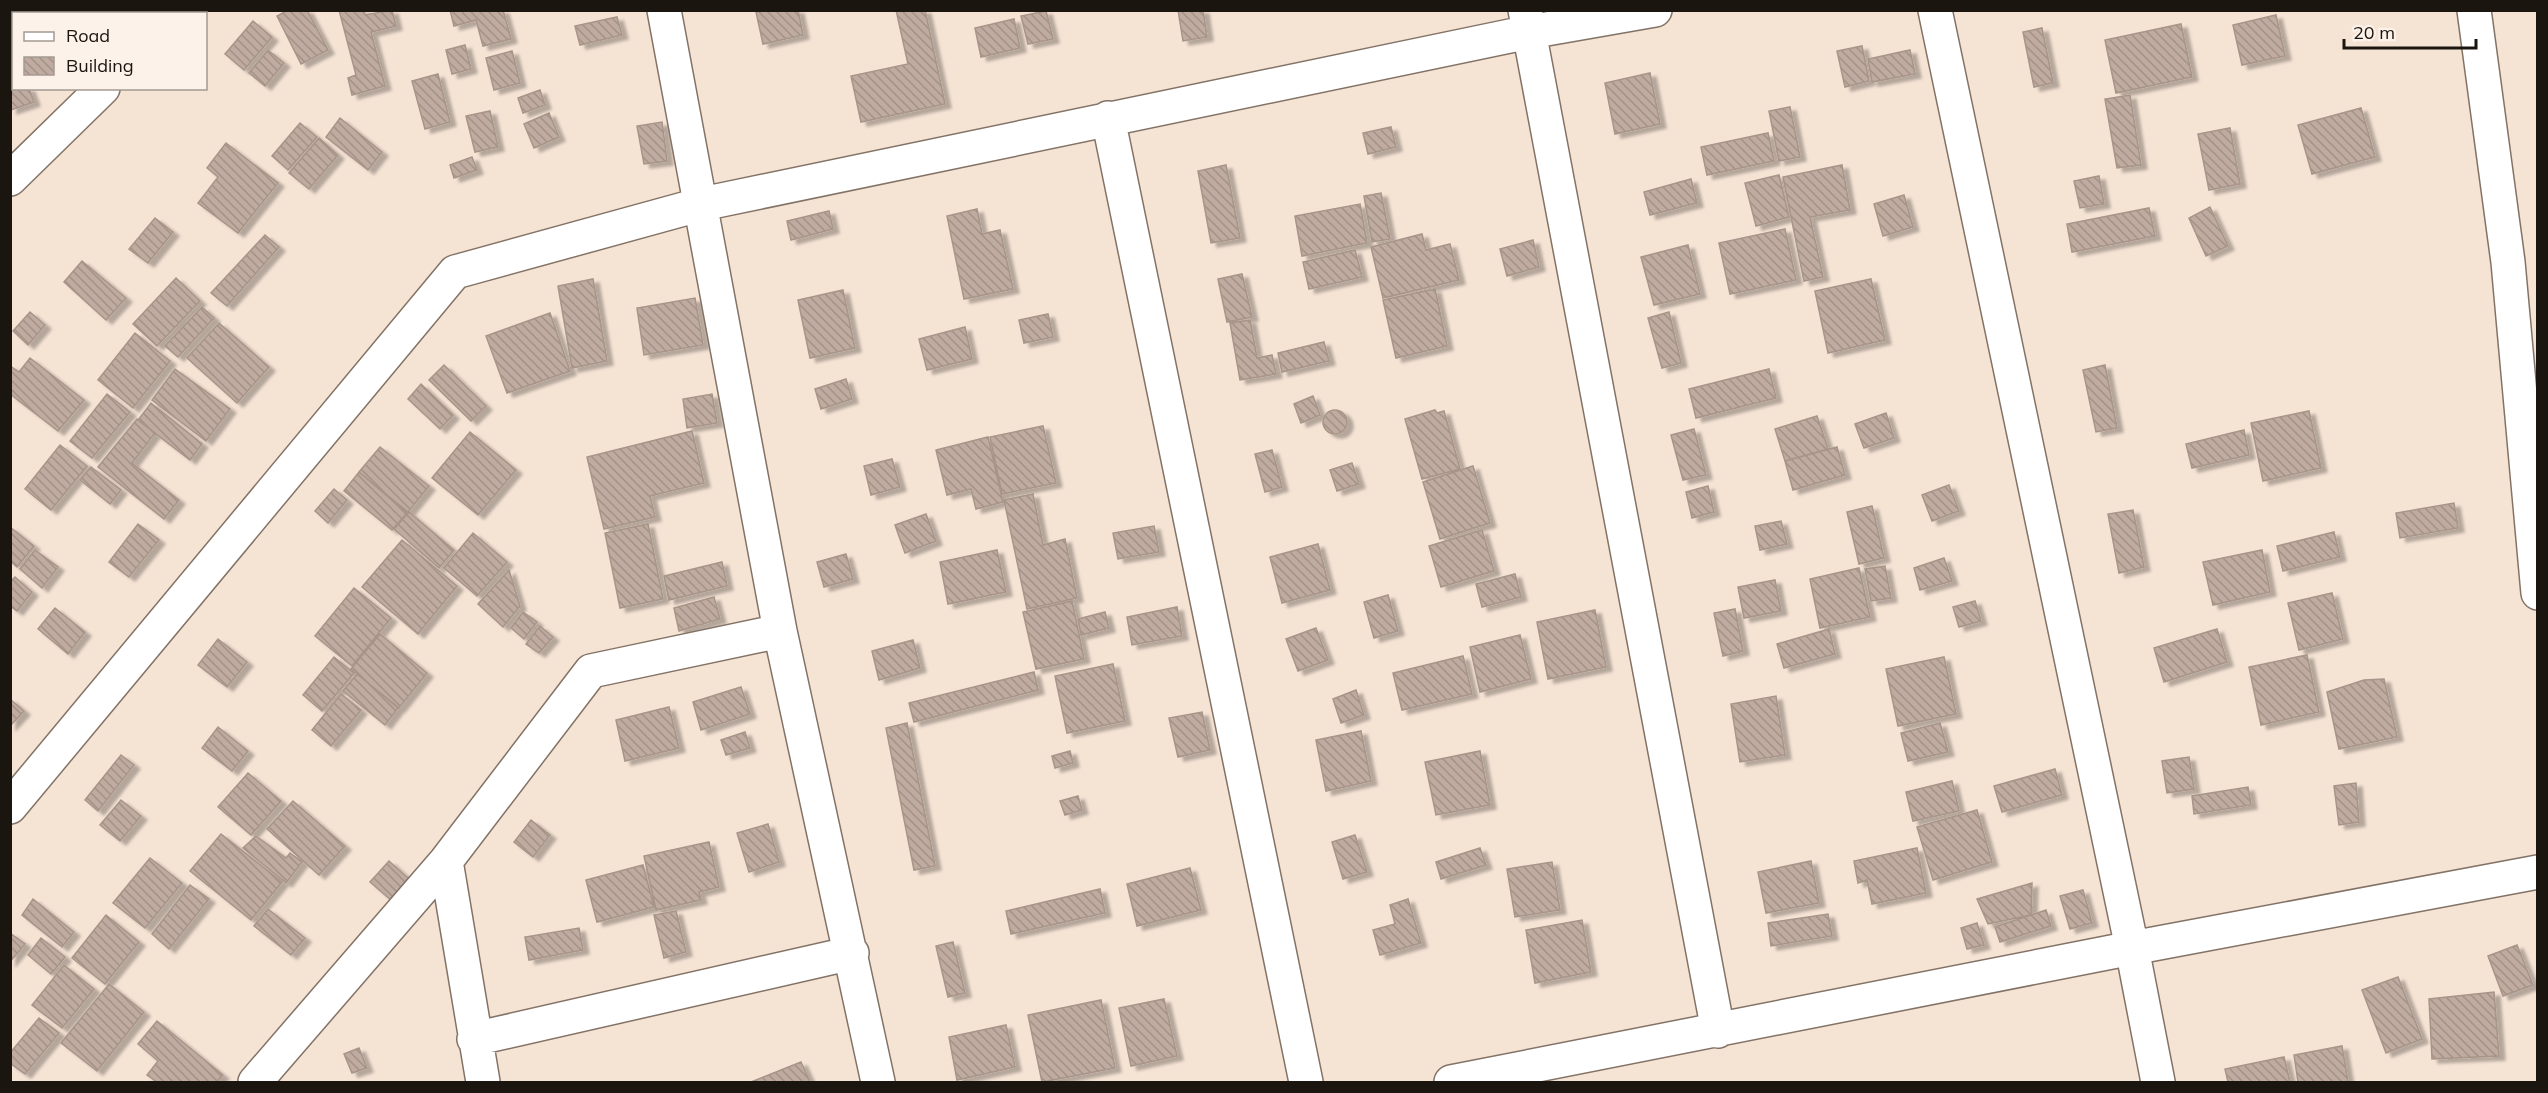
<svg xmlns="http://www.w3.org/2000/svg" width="2548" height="1093" font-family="Mulish,sans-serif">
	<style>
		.building { fill: url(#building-back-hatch); stroke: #a89589; stroke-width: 1.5; filter: url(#shadow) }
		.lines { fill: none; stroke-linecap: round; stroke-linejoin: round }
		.street-casing { stroke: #837366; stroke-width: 36 }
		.street { stroke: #fff; stroke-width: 33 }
	</style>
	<defs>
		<pattern id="building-back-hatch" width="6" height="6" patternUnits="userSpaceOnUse" patternTransform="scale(1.5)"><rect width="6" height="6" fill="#bfab9f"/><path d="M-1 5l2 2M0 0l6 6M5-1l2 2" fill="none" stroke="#a49288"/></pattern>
		<filter id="shadow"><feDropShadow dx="6" dy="4" stdDeviation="1.5" flood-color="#0004"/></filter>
	</defs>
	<rect width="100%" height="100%" fill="#f5e3d4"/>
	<path class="building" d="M288 10H307L328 50 301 64 277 16Z
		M339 10H364L365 15 392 10 396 26 371 32 385 86 352 95 348 78 356 75Z
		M450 10H503L511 39 483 46 476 20 454 26Z
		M762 10H798L803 35 763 44 756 12Z
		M896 10H925L945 104 861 122 851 76 908 64Z
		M1178 10H1203L1207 37 1183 41Z
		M1046 11 1053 39 1028 44 1021 16Z
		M2276 15 2285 56 2242 65 2233 25Z
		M617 17 622 35 580 45 575 26Z
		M1014 19 1020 48 981 57 975 28Z
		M253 21 272 37 244 70 225 54Z
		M2181 24 2192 77 2116 93 2105 40Z
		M2042 28 2053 83 2034 87 2023 32Z
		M465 45 471 69 452 74 446 50Z
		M1862 46 1869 81 1845 87 1837 51Z
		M268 50 284 63 265 86 249 73Z
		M1910 50 1915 74 1872 82 1868 59Z
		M512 51 520 83 494 90 486 58Z
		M14 71V88H29L34 102 11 110 10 72Z
		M1650 73 1660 124 1615 134 1605 83Z
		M438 74 450 122 425 129 412 81Z
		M540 90 545 105 523 113 518 98Z
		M2130 95 2141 165 2117 168 2105 99Z
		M1790 107 1800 157 1779 161 1769 111Z
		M2361 108 2375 157 2312 174 2298 125Z
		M490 111 498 147 475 152 466 116Z
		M549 113 559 137 534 148 524 124Z
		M340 118 382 152 368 170 326 137Z
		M662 122 667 161 644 164 637 126Z
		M300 123 317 137 288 170 272 156Z
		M1391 127 1396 147 1368 154 1363 133Z
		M2230 128 2240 184 2209 190 2198 134Z
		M1768 133 1774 161 1707 175 1701 147Z
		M319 138 338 155 309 189 289 173Z
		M226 143 278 183 238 233 198 203 218 177 207 168Z
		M472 157 477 170 454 178 450 165Z
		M1226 165 1240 238 1211 243 1198 171Z
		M1842 165 1850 210 1810 217 1823 277 1804 281 1783 177Z
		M1779 175 1789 217 1756 226 1745 183Z
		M2099 176 2104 204 2080 208 2074 181Z
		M1691 179 1697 203 1650 215 1644 192Z
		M1381 193 1390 239 1372 242 1364 196Z
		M1904 195 1913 227 1883 236 1874 204Z
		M1360 204 1367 243 1302 256 1295 216Z
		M2210 207 2228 246 2206 256 2189 218Z
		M2149 208 2155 236 2072 252 2067 224Z
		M977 209 982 234 1000 230 1013 289 964 299 947 216Z
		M829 211 833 229 791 240 787 221Z
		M155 218 173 232 148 263 129 249Z
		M1785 229 1796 280 1730 294 1719 243Z
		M1422 234 1426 250 1450 244 1459 280 1383 298 1371 247Z
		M265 235 279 247 227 306 211 293Z
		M1533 240 1539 267 1507 276 1500 249Z
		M1688 245 1700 294 1654 305 1641 257Z
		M1355 250 1362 277 1309 289 1303 262Z
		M82 261 126 298 106 320 64 282Z
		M1242 274 1252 317 1227 322 1218 279Z
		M176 278 200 301 157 346 133 324Z
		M593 279 607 361 572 368 558 286Z
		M1871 279 1885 340 1828 353 1815 291Z
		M1435 289 1447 346 1396 358 1383 300Z
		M843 290 855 348 810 358 798 300Z
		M695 298 703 345 644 355 637 308Z
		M202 307 214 318 178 357 165 346Z
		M30 312 45 325 28 345 13 331Z
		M1669 312 1681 363 1662 368 1648 318Z
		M550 313 570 371 507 393 486 336Z
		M1048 314 1053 337 1024 343 1019 320Z
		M1250 320 1257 358 1272 355 1276 374 1240 380 1230 323Z
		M219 323 269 367 237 403 187 358Z
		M965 327 972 359 927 370 919 339Z
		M135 333 170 361 133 408 98 380Z
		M1324 342 1329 361 1282 372 1278 353Z
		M30 358 84 400 58 431 10 394V366L19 372Z
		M444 365 486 406 471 421 429 380Z
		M2105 365 2117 428 2096 432 2083 370Z
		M175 369 230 409 206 441 152 400Z
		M1769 369 1776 398 1696 418 1689 389Z
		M846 379 852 399 821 409 815 389Z
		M421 384 453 415 440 429 408 399Z
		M107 394 130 412 92 458 70 441Z
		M712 394 717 423 687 428 683 399Z
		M1313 396 1320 415 1301 423 1294 404Z
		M151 403 202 444 190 460 138 420Z
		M1435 410 1437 413 1444 411 1460 469 1422 479 1405 419Z
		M1323 422a12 12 0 1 1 24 0a12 12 0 1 1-24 0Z
		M2309 411 2321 468 2263 481 2251 423Z
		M1886 413 1894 438 1864 448 1855 424Z
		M1817 416 1828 449 1785 461 1775 429Z
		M137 419 155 433 132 463 179 500 164 519 98 467Z
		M1043 426 1056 483 1002 494 990 437Z
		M1694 429 1706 475 1683 480 1671 435Z
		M2244 430 2249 455 2192 468 2186 444Z
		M692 431 704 483 650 496 655 517 604 529 587 457Z
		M470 432 516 470 478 515 432 478Z
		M988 437 1003 502 976 509 971 489 947 495 936 450Z
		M60 445 87 466 51 510 25 489Z
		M380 447 429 486 408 512 359 472Z
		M1837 447 1845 475 1793 490 1785 461Z
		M1272 450 1282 487 1265 492 1255 454Z
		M892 459 900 487 871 495 864 466Z
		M1352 463 1359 484 1337 491 1330 470Z
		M1473 466 1490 523 1440 539 1423 482Z
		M91 467 121 490 110 504 80 480Z
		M359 472 407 513 392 530 344 491Z
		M1949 485 1959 511 1932 521 1922 495Z
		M1708 486 1714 512 1692 518 1686 492Z
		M334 489 347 500 328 523 315 511Z
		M1033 494 1043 545 1065 539 1077 598 1027 609 1004 500Z
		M2454 503 2458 528 2400 538 2396 513Z
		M1872 506 1884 558 1859 564 1847 512Z
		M2133 510 2144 567 2119 573 2108 514Z
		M409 512 454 550 439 568 394 529Z
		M926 514 936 541 905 553 895 525Z
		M1781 521 1787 544 1760 550 1755 526Z
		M138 524 159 540 129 577 109 562Z
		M648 524 663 599 620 608 605 533Z
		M1154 526 1159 552 1118 559 1113 533Z
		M10 527 34 546 17 567 10 561Z
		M1482 530 1494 571 1441 587 1429 546Z
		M2334 532 2340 557 2283 571 2277 546Z
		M473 533 507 562 477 596 444 568Z
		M402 540 457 586 418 634 362 587Z
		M1318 544 1330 590 1282 603 1270 557Z
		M35 550 58 567 42 588 20 569Z
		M997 550 1006 592 948 604 940 562Z
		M2262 550 2270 592 2213 605 2203 562Z
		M846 554 853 579 824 587 817 562Z
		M1944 558 1952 581 1920 590 1914 568Z
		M722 562 727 586 669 600 664 576Z
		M1885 566 1891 598 1871 601 1865 569Z
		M1859 568 1870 617 1820 628 1810 579Z
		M509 570 520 606 503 627 478 604Z
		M1515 574 1521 597 1482 607 1476 584Z
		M15 577 32 592 17 611 10 606V582Z
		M1775 580 1781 611 1744 618 1738 587Z
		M354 588 391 618 352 666 315 636Z
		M2332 593 2343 639 2299 650 2288 603Z
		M1388 595 1398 631 1374 638 1364 602Z
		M714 597 720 619 679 631 674 608Z
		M1072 601 1084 659 1036 669 1023 612Z
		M1975 601 1981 621 1959 627 1953 607Z
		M1177 607 1182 636 1132 645 1127 617Z
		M55 608 85 632 68 654 38 629Z
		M1735 609 1743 651 1723 656 1714 613Z
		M1595 610 1606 667 1548 679 1537 622Z
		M523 612 537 622 524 639 511 628Z
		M1105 612 1109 628 1081 635 1078 619Z
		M540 626 553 637 539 653 526 644Z
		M1316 628 1328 660 1298 671 1286 639Z
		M1829 629 1835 654 1784 668 1777 644Z
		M2217 629 2227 662 2164 682 2154 648Z
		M380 634 427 673 399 708 351 669Z
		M1520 635 1531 679 1480 692 1470 647Z
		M218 639 247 662 227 687 198 665Z
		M913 640 920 668 879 680 872 651Z
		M2307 655 2319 712 2261 725 2249 667Z
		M1463 656 1472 694 1402 710 1393 673Z
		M334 657 354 673 322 711 303 695Z
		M1944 657 1956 714 1898 726 1886 669Z
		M1113 664 1125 721 1067 733 1055 676Z
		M1034 672 1038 690 914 722 909 703Z
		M357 674 398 708 385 725 343 691Z
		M2384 679 2397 737 2339 749 2327 692 2364 680Z
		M741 687 750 714 701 730 693 702Z
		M1356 690 1364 715 1341 723 1333 699Z
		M341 694 361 710 331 746 312 730Z
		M1776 696 1785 755 1740 762 1731 704Z
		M10 699 24 711 10 726Z
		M669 707 679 748 625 761 616 720Z
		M1202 712 1210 750 1178 757 1169 718Z
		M907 723 935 866 914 870 886 728Z
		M1940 723 1948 752 1908 761 1901 733Z
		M218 727 248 751 232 771 202 748Z
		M1361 731 1371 781 1326 791 1316 740Z
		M745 732 750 748 726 755 721 740Z
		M1070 751 1073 763 1055 768 1052 756Z
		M1480 751 1490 805 1436 815 1425 762Z
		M121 755 134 765 98 811 85 800Z
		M2189 757 2194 789 2167 793 2162 761Z
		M2055 769 2062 795 2002 812 1994 786Z
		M248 773 281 801 251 835 218 807Z
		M1952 781 1959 811 1913 821 1906 792Z
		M2356 783 2359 822 2339 825 2334 786Z
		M2248 787 2251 805 2194 814 2192 796Z
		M1078 796 1082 810 1065 815 1060 801Z
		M121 800 141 816 120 841 100 825Z
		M293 801 345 846 319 875 267 829Z
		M1977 810 1992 862 1933 880 1917 827Z
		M531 820 550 835 533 857 514 842Z
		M768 824 779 862 749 872 737 833Z
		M221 834 282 882 251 920 190 871Z
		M1355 835 1367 872 1343 879 1332 842Z
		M256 836 286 858 290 853 302 862 286 883 243 848Z
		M709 842 719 887 699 892 701 900 656 910 644 856Z
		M1480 848 1486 865 1441 879 1436 862Z
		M1917 848 1926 893 1872 904 1867 880 1858 883 1854 861Z
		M150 858 182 883 145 928 113 903Z
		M389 861 418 887 400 908 370 882Z
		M1811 861 1819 903 1766 913 1758 872Z
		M1552 862 1560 910 1515 917 1507 869Z
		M643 865 654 907 597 922 586 880Z
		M1190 868 1201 910 1137 926 1127 884Z
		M2032 883 2031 915 1988 924 1977 899Z
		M190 885 209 899 169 949 152 934Z
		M1100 889 1105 913 1011 934 1006 911Z
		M2083 890 2092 923 2070 929 2060 896Z
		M33 899 74 932 62 947 22 915Z
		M1408 899 1421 943 1380 955 1373 930 1395 924 1390 905Z
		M268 909 305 938 291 955 254 926Z
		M2046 910 2051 926 2000 942 1995 927Z
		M676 911 686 952 664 958 654 915Z
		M1828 914 1832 936 1771 946 1768 923Z
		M106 915 139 942 105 984 72 958Z
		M1582 920 1591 972 1535 983 1526 930Z
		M1977 923 1984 945 1967 949 1961 928Z
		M579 928 583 950 529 960 525 937Z
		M10 933 25 944 10 962Z
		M41 938 65 957 51 974 28 955Z
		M953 942 965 993 948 997 936 946Z
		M2517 945 2533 985 2503 996 2488 956Z
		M64 965 94 989 62 1028 32 1005Z
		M2398 977 2422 1039 2386 1053 2362 990Z
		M109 984 144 1012 97 1071 61 1043Z
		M2494 992 2499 1056 2432 1059 2429 999Z
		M1164 999 1177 1056 1131 1066 1119 1008Z
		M1101 1000 1115 1068 1042 1082 1028 1015Z
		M39 1018 59 1033 25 1074 10 1063V1053Z
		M157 1021 223 1075 216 1082H157L147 1075 158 1061 138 1044Z
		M1006 1025 1015 1067 957 1080 949 1037Z
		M2342 1046 2348 1082H2298L2294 1055Z
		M359 1048 367 1068 352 1073 344 1054Z
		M2284 1057 2290 1082H2228L2225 1069Z
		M801 1062 810 1082H751Z"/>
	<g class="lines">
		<g class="street-casing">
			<path id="street" d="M664 10 780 631 878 1082
				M1525 10 1718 1031
				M1935 10 2132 948 2158 1082
				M2474 10 2508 262 2538 593
				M179 14 182 10
				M1108 118 1306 1082
				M10 179 103 88
				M10 807 455 272 702 204 1529 32 1655 10
				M446 861 483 1082
				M474 1039 852 953
				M255 1082 446 861 591 671 780 631
				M1451 1082 2132 948 2538 872"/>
		</g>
		<use href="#street" class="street"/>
	</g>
	<rect width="2548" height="1093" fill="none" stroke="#1b1510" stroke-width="24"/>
	<rect x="12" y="12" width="195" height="78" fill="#fdf2e9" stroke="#a39a92" stroke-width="1.5"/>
	<rect x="24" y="32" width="30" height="9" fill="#ffffff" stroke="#a39a92" stroke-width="1.5"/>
	<text x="66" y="42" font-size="18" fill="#1b1510">Road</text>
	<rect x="24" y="57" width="30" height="18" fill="url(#building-back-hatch)" stroke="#a39a92" stroke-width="1.5"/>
	<text x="66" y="72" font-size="18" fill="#1b1510">Building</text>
	<path d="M2344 39v9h132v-9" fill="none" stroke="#1b1510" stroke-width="3"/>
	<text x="2353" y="39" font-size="18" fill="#1b1510" stroke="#fdf2e9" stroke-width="4.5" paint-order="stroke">20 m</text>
</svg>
